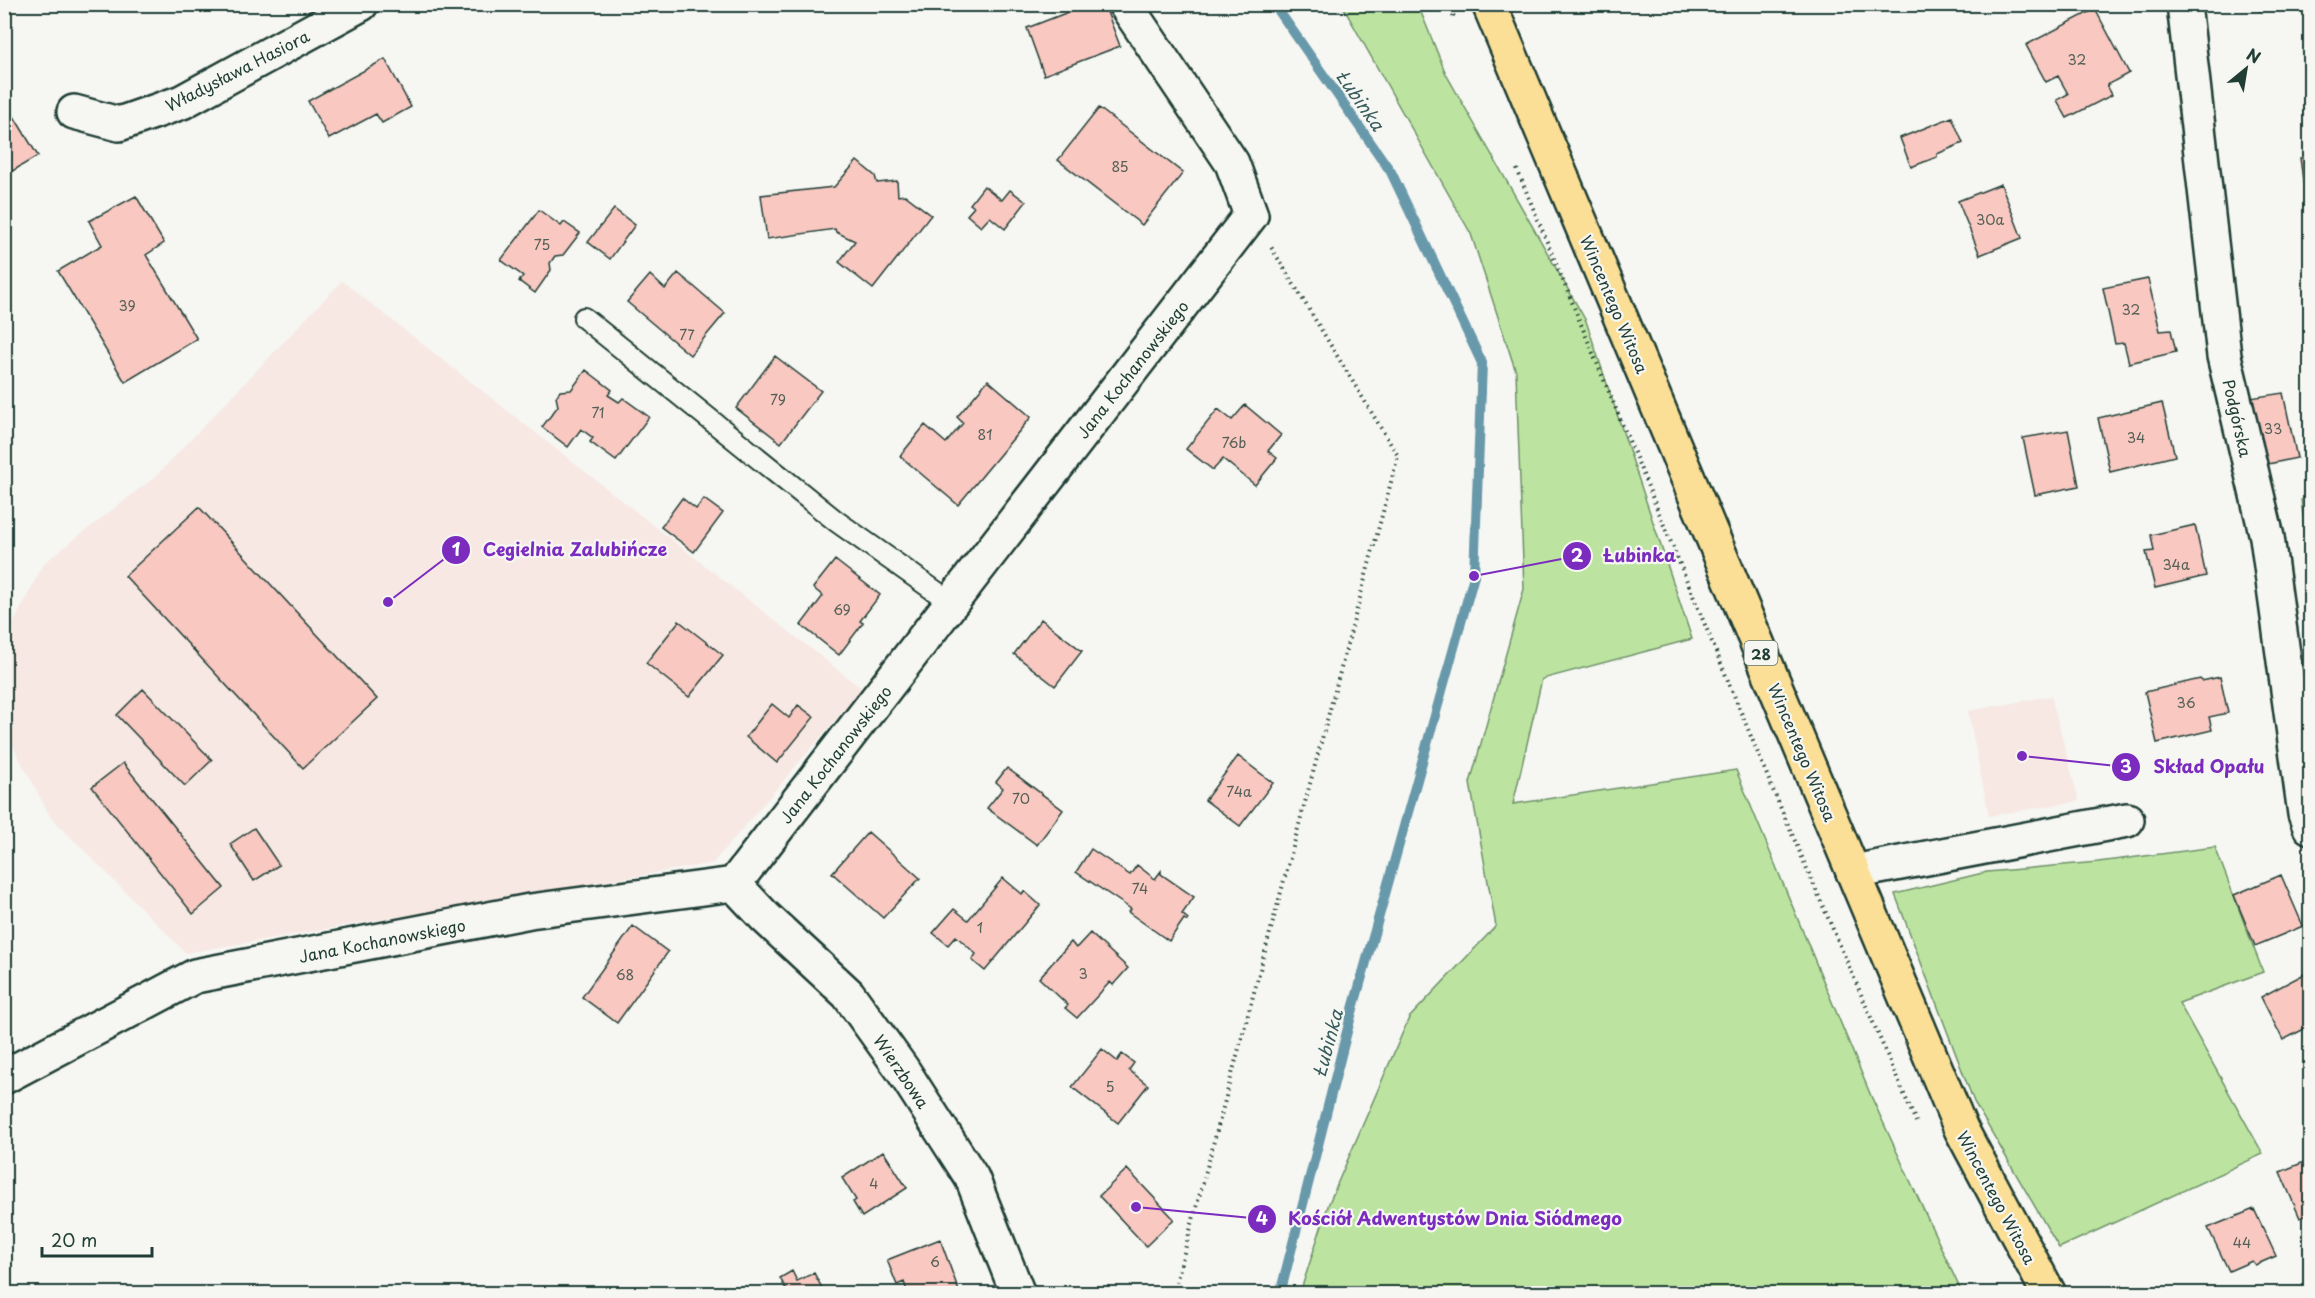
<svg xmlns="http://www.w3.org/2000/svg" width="2315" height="1298" font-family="'Playpen Sans',sans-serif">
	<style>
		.built { fill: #f7e8e3 }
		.green { fill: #bce4a0; stroke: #6e906a; stroke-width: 1.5 }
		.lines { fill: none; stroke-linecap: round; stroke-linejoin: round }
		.stream { stroke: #6899ab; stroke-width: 10 }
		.building { fill: #f8c8c1; stroke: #1f3d34; stroke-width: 1.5 }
		.lane-casing { stroke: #1f3d34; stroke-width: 24 }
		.street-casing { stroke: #1f3d34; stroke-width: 38 }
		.primary-casing { stroke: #1f3d34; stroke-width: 38 }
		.path { stroke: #1f3d34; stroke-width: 4; stroke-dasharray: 1.5 4.5; stroke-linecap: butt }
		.lane { stroke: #f6f6f2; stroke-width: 20 }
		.street { stroke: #f6f6f2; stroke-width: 33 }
		.primary { stroke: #fbdf96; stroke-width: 33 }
		.labels { text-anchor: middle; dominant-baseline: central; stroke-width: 4.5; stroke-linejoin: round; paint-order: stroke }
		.number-label { font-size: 14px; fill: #556057 }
		.shield { fill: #f6f6f2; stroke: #60746d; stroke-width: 1.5 }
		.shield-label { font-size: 15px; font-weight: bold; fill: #1f3d34 }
		.street-label { font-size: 16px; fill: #1f3d34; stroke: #f6f6f2 }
		.water-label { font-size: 18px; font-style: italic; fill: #375c5c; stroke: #f6f6f2 }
		.leader { fill: none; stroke: #7b2cbf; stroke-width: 2 }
		.callout-dot { fill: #7b2cbf; stroke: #f6f6f2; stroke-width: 2 }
		.mark-label { font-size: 18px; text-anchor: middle; font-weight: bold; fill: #fff }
		.callout-label { font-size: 18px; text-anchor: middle; font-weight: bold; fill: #7b2cbf; stroke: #f6f6f2; stroke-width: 4.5; stroke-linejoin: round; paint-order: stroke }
	</style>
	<rect width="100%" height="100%" fill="#f6f6f2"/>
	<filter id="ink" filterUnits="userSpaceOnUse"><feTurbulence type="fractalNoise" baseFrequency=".0167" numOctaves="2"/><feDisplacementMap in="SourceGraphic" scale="12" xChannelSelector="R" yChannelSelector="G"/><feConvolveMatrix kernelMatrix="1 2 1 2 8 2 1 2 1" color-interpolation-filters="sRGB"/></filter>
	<g filter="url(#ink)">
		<path class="built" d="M342 281 862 689 713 863 186 953 50 816 5 731 4 642 44 563 156 476Z
			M2051 696 2079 801 1989 816 1968 711Z"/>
		<path class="green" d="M1342 5H1418L1446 74 1586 321 1692 639 1542 679 1513 804 1736 770 1871 1096 1962 1293H1300L1329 1203 1409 1018 1496 926 1470 783 1524 589 1516 372 1471 234Z
			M2310 498V568L2301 500Z
			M2215 847 2263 972 2179 1003 2263 1154 2059 1248 1974 1102 1895 894 1987 872 2098 862Z"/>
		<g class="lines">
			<path class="stream" d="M1274 4 1391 172 1482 363 1474 576 1351 1016 1280 1294"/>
		</g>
		<path class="building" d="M1089 4H1104L1120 46 1044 75 1027 28Z
			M2257 4H2280L2259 11Z
			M2095 9 2129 73 2107 85 2112 95 2067 118 2057 100 2068 94 2058 76 2046 82 2026 45Z
			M385 59 411 107 382 123 376 114 329 139 308 101Z
			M4 100 38 156 4 176Z
			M1099 108 1183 173 1142 225 1058 160Z
			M1952 117 1963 143 1937 154V157L1911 167 1900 138Z
			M2310 157V202H2306L2300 158Z
			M857 161 875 176 877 183 897 181 898 196 905 195 931 215 873 289 839 262 855 241 836 232 835 229 767 239 761 195 834 187Z
			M2001 184 2022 238 1980 255 1958 201Z
			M984 186 1002 200 1010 190 1026 202 1005 229 990 217 981 227 967 215 974 207 970 204Z
			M136 196 164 243 146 255 197 339 125 382 58 271 102 245 89 221Z
			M614 209 635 225 610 259 588 242Z
			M539 210 561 226 564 222 580 233 563 255 555 256 550 263 551 270 535 293 519 281 523 276 501 260Z
			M678 273 725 313 690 355 627 302 650 275 665 289Z
			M2148 279 2160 331 2171 330 2176 352 2129 363 2124 343 2115 344 2103 288Z
			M775 356 821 391 781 443 736 408Z
			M586 370 612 390 608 395 619 402 623 398 649 417 616 461 590 442 593 438 581 429 568 447 542 427 558 406 556 397 560 391 571 390Z
			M988 380 1031 417 958 505 900 456 925 425 946 443 963 423 957 417Z
			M2283 393 2297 458 2263 465 2250 398Z
			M2162 403 2175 456 2110 472 2098 418Z
			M1245 405 1281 435 1268 451 1277 458 1255 485 1223 459 1213 470 1186 449 1218 409 1232 420Z
			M2068 430 2079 486 2035 495 2023 438Z
			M682 498 696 509 704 499 723 513 694 552 661 527Z
			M199 507 377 699 303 768 125 576Z
			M2195 525 2206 576 2155 588 2146 552 2154 551 2151 535Z
			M835 560 880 595 860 621 863 623 839 655 801 625 823 596 813 588Z
			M1041 619 1082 651 1055 686 1014 654Z
			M679 621 723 655 689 697 646 663Z
			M2220 677 2228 713 2209 717 2212 730 2157 743 2145 692 2200 679 2202 681Z
			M143 689 212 760 185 786 117 715Z
			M772 704 789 718 798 705 814 717 777 763 746 737Z
			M1238 756 1273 783 1240 826 1205 800Z
			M123 763 224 888 193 914 92 787Z
			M1007 768 1063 810 1037 845 987 808 1003 788 996 782Z
			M254 828 279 865 254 881 230 844Z
			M868 832 920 878 883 918 832 873Z
			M1091 849 1130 875 1137 865 1155 879 1161 871V874L1194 897 1182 914 1188 919 1187 921 1184 919 1169 941 1128 912 1131 909 1076 872Z
			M2281 875 2303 926 2255 946 2234 895Z
			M1003 878 1022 894 1024 891 1040 905 985 971 972 960 976 954 956 936 948 945 933 933 954 909 968 920Z
			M633 926 668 952 617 1023 582 997Z
			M1090 933 1128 968 1113 985 1110 982 1077 1018 1065 1008 1068 1005 1039 978 1071 942 1076 948Z
			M2310 971V1026L2283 1040 2261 997Z
			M1102 1049 1117 1061 1122 1054 1134 1063 1129 1070 1148 1085 1118 1123 1072 1087Z
			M883 1151 907 1188 862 1217 853 1202 856 1200 842 1178Z
			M2309 1160 2310 1164V1214L2300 1218 2280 1172Z
			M1127 1169 1174 1219 1146 1246 1099 1196Z
			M2254 1209 2276 1256 2255 1265 2252 1261 2229 1271 2208 1228Z
			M940 1239 960 1294H908L904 1282 897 1285 887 1260Z
			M792 1271 797 1281 814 1273 822 1288 819 1289 821 1294H778L786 1289 780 1278Z"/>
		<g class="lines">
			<g class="lane-casing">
				<path id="lane" d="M584 318 836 521 952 603"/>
			</g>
			<g class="street-casing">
				<path id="street" d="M2184 4 2224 356 2267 537 2305 814 2310 827
					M74 112 119 124 182 102 361 4
					M1853 872 2127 820
					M734 884 765 917 848 994 902 1069 972 1178 1018 1294
					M4 1077 195 976 530 911 734 884 1251 215 1232 163 1125 4"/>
			</g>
			<g class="primary-casing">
				<path id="primary" d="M1489 4 1961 1129 2049 1294"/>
			</g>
			<path class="path" d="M1449 4 1454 18
				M1517 169 1776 797 1916 1122
				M1173 1294 1398 456 1271 247"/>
			<use href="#lane" class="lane"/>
			<use href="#street" class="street"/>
			<use href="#primary" class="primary"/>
		</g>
	</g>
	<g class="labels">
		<g class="number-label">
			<text x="2077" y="59">32</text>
			<text x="1120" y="166">85</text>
			<text x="1990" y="219">30a</text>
			<text x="542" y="244">75</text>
			<text x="127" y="305">39</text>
			<text x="2131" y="309">32</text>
			<text x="687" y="334">77</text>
			<text x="778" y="399">79</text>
			<text x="598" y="412">71</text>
			<text x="2273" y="428">33</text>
			<text x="985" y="434">81</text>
			<text x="2136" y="437">34</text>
			<text x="1234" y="442">76b</text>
			<text x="2176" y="564">34a</text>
			<text x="842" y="609">69</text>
			<text x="2186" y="702">36</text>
			<text x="1239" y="791">74a</text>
			<text x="1021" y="798">70</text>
			<text x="1140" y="888">74</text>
			<text x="980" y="927">1</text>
			<text x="1083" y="973">3</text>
			<text x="625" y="974">68</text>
			<text x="1110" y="1086">5</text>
			<text x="874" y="1183">4</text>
			<text x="2242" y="1242">44</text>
			<text x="935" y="1261">6</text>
		</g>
		<rect class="shield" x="1744.5" y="641" width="33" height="24" rx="4.5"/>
		<g class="shield-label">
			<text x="1761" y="653">28</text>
		</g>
		<g class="street-label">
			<text transform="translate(237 70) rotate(-27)">Władysława Hasiora</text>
			<text transform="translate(1615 304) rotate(67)">Wincentego Witosa</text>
			<text transform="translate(1132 369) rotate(-52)">Jana Kochanowskiego</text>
			<text transform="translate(2238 418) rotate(77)">Podgórska</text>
			<text transform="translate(1803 752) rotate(67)">Wincentego Witosa</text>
			<text transform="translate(835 754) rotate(-52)">Jana Kochanowskiego</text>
			<text transform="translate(382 940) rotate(-11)">Jana Kochanowskiego</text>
			<text transform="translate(902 1071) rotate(56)">Wierzbowa</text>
			<text transform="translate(1997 1197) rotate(62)">Wincentego Witosa</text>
		</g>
		<g class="water-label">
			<text transform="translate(1361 100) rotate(55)">Łubinka</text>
			<text transform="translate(1327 1043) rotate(-75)">Łubinka</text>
		</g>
	</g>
	<path class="leader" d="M388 602L456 550M1474 576L1577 556M2022 756L2126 767M1136 1207L1262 1219"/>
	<g class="callout-dot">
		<circle cx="388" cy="602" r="6"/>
		<circle cx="1474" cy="576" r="6"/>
		<circle cx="2022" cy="756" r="6"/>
		<circle cx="1136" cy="1207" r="6"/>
		<circle cx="456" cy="550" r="15"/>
		<circle cx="1577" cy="556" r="15"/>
		<circle cx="2126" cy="767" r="15"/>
		<circle cx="1262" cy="1219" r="15"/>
	</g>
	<g class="mark-label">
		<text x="456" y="556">1</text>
		<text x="1577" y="562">2</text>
		<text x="2126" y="773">3</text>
		<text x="1262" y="1225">4</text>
	</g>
	<g class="callout-label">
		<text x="575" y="556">Cegielnia Zalubińcze</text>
		<text x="1640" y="562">Łubinka</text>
		<text x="2209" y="773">Skład Opału</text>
		<text x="1455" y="1225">Kościół Adwentystów Dnia Siódmego</text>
	</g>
	<rect width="2315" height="1298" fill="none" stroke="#f6f6f2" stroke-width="24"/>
	<rect x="12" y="12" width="2291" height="1274" fill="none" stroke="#1f3d34" stroke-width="2" filter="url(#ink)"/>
	<g transform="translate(2246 69) rotate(30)" stroke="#f6f6f2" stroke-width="4.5" paint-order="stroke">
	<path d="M0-4.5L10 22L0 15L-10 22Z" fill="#1f3d34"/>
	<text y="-9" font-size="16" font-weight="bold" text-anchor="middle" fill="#1f3d34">N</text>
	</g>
	<path d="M42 1247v9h110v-9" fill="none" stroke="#1f3d34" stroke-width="3"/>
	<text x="51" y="1247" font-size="18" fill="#1f3d34" stroke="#f6f6f2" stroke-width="4.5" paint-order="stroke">20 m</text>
</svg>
